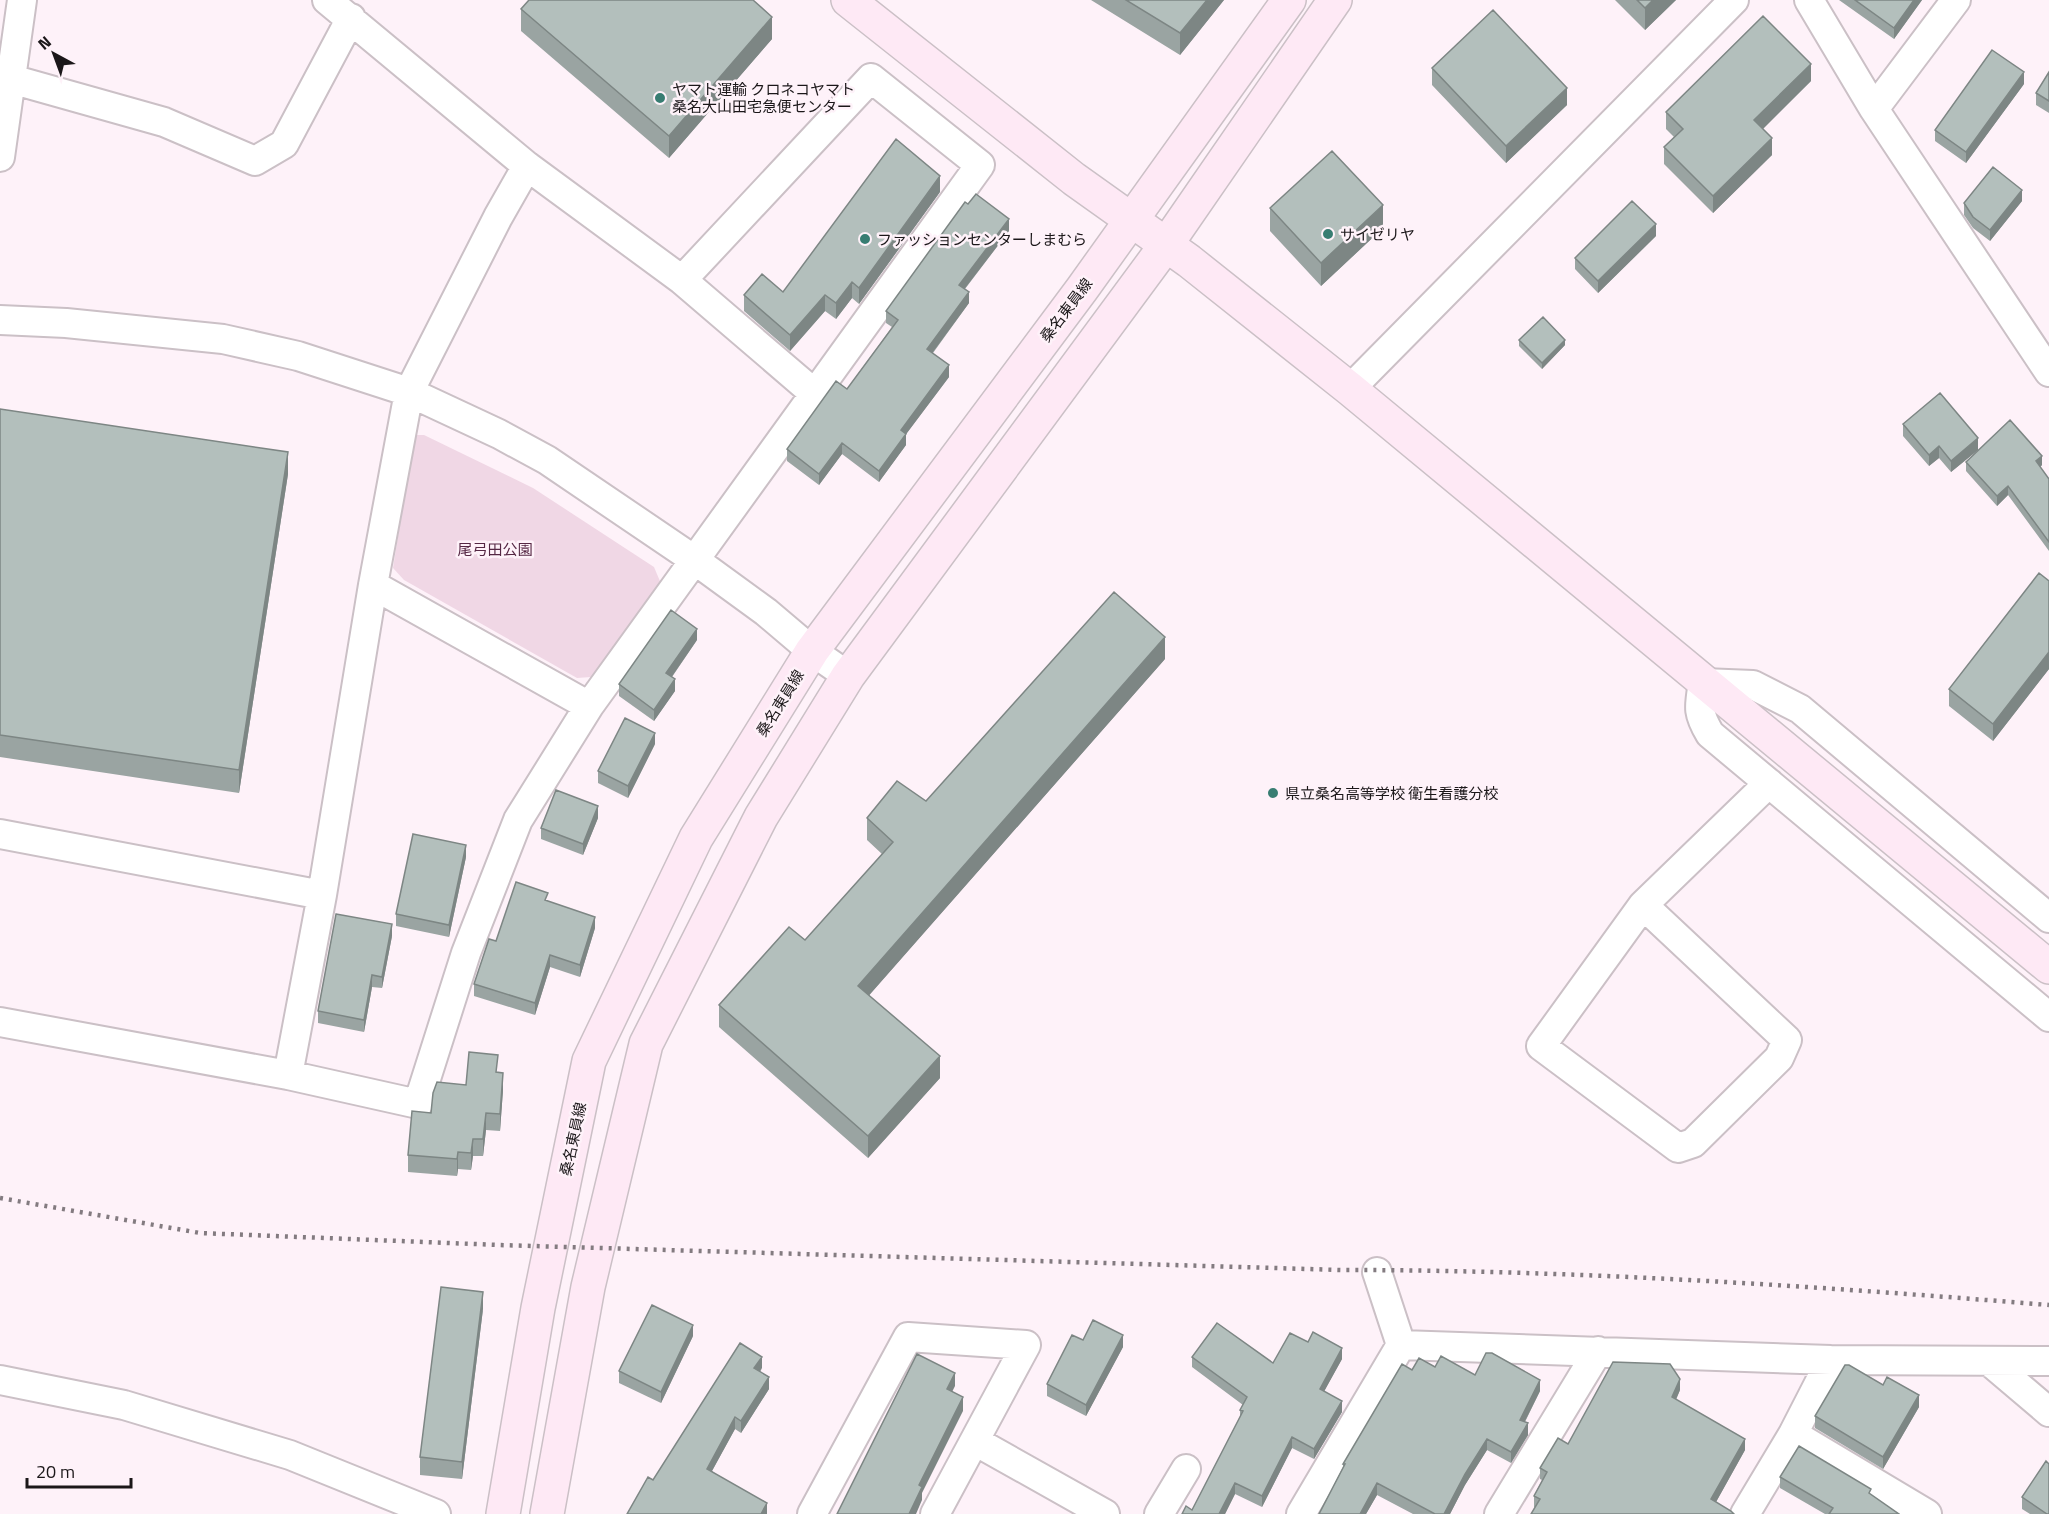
<svg xmlns="http://www.w3.org/2000/svg" width="2049" height="1514" font-family="'Titillium Web','Noto Sans JP',sans-serif">
	<style>
		.green { fill: #f0d7e5 }
		.lines { fill: none; stroke-linecap: round; stroke-linejoin: round }
		.street-casing { stroke: #cbc0c6; stroke-width: 32 }
		.secondary-casing { stroke: #cbc0c6; stroke-width: 36 }
		.street { stroke: #fff; stroke-width: 28 }
		.secondary { stroke: #fee9f5; stroke-width: 33 }
		.rail { stroke: #837b80; stroke-width: 4.5; stroke-dasharray: 3 6; stroke-linecap: butt }
		.wall { fill: #9aa4a2 }
		.shaded-wall { fill: #7d8684 }
		.building { fill: #b3bfbc; stroke: #7d8684; stroke-width: 1.5 }
		.poi-dot { fill: #387d72; stroke: #fef2f9; stroke-width: 2 }
		.labels { text-anchor: middle; dominant-baseline: central; stroke-width: 5; stroke-linejoin: round; paint-order: stroke }
		.poi-label { font-size: 15px; fill: #1b1719; stroke: #fef2f9; text-anchor: start }
		.street-label { font-size: 15px; fill: #1b1719; stroke: #fef2f9 }
		.park-label { font-size: 15px; fill: #552744; stroke: #fef2f9 }
	</style>
	<rect width="100%" height="100%" fill="#fef2f9"/>
	<path class="green" d="M414 435H424L533 488 654 567 662 586 591 677 577 678 404 580 393 568Z"/>
	<g class="lines">
		<g class="street-casing">
			<path id="street" d="M327 0 527 166 682 280 815 394
				M1809 0 1874 109 2049 372
				M11 79 164 122 255 161 284 144 351 18
				M1874 109 1956 0
				M0 157 22 0
				M0 320 66 323 223 339 298 356 409 392 499 434 547 460 696 561 766 612 812 651 848 676
				M1350 389 1734 0
				M373 585 589 706
				M0 834 322 895
				M1643 905 1787 1040 1779 1058 1693 1143 1678 1148 1541 1046 1643 905 1769 783
				M2049 918 1800 709 1753 685 1703 683C1699 707 1697 712 1710 734L2049 1017
				M0 1022 288 1075 418 1104 466 953 518 820 589 706 980 165 871 78 682 280
				M288 1075 322 895 373 585 409 392 498 217 527 166
				M1401 1345 1831 1360 2049 1361
				M1989 1361 2049 1412
				M0 1380 124 1405 290 1455 436 1514
				M1793 1434 1927 1514
				M975 1441 1105 1514
				M812 1514 908 1337 1026 1345 935 1514
				M1159 1514 1186 1469
				M1301 1514 1401 1345 1377 1272
				M1499 1514 1598 1351
				M1745 1514 1793 1434 1831 1360"/>
		</g>
		<g class="secondary-casing">
			<path id="secondary" d="M848 0 1074 179 1189 261 1350 389 2049 967
				M503 1514 538 1308 589 1061 696 838 812 651 1082 289 1289 0
				M547 1514 588 1287 646 1044 761 817 848 676 1166 245 1335 0"/>
		</g>
		<use href="#street" class="street"/>
		<use href="#secondary" class="secondary"/>
		<path class="rail" d="M0 1198 200 1233 499 1245 1341 1270C1578 1270 1814 1286 2049 1305"/>
	</g>
	<path class="wall" d="M1091 0H1224L1180 55Z
		M1615 0H1676L1645 30Z
		M1839 0H1922L1894 39Z
		M521 9 772 39 669 158 521 31Z
		M1432 68 1567 105 1506 163 1432 85Z
		M2049 72V113L2036 105V93Z
		M1811 81 1762 129 1772 155 1713 213 1664 164V147L1674 137 1666 129V112Z
		M2024 84 1966 163 1935 141V130Z
		M940 192 859 304 852 298 836 319 825 311 790 351 744 311V295L783 292Z
		M2022 201 1990 241 1973 228 1964 215V203Z
		M1270 208 1383 228 1321 286 1270 231Z
		M1009 231 965 289 969 303 933 353 949 377 906 434V445L879 482 842 454 819 485 787 461V449L847 389 892 327 886 323V311Z
		M1656 236 1598 293 1575 269V258Z
		M1519 340 1565 345 1542 369 1519 346Z
		M0 409 288 474 239 793 0 757Z
		M1903 424 1978 450 1951 472 1939 458 1929 466 1903 436Z
		M1966 462 2042 465 2040 467 2049 479V551L2008 495 1997 506 1966 471Z
		M2049 581V669L1993 741 1949 706V689Z
		M697 640 672 677 675 691 654 721 619 696V684Z
		M1165 659 869 995 940 1078 868 1158 719 1027V1005L805 940 882 854 867 840V818L926 801Z
		M655 744 628 798 598 783V771Z
		M598 818 583 855 541 839V828Z
		M466 857 449 937 396 926V914Z
		M548 901 595 928 580 977 550 967 535 1015 474 996V984L496 941Z
		M392 936 382 988 372 987 364 1032 318 1023V1011Z
		M498 1072 503 1090 500 1131 486 1130 483 1156H473L471 1170 458 1169 457 1176 408 1172V1155L431 1113 466 1085Z
		M483 1309 462 1479 420 1475V1457Z
		M693 1336 661 1403 619 1383V1371Z
		M1083 1340 1123 1347 1086 1416 1047 1396V1384Z
		M1192 1357 1273 1363 1342 1359 1324 1391 1342 1412 1314 1459 1292 1448 1262 1507 1235 1494 1225 1514H1182L1192 1510 1240 1417V1410L1243 1405 1192 1367Z
		M1435 1367 1475 1375 1540 1391 1525 1422 1528 1435 1511 1463 1487 1450 1465 1485 1450 1514H1413L1377 1495 1366 1514H1319L1343 1467V1464L1412 1370Z
		M762 1368 760 1372 769 1389 741 1433 735 1429 712 1471 767 1514H627L653 1480Z
		M1680 1390 1676 1400 1745 1450 1716 1502 1534 1507V1496L1542 1480 1540 1479V1468L1568 1444Z
		M1919 1407 1883 1469 1815 1428V1416Z
		M1780 1477 1871 1495 1899 1514H1825L1780 1488Z
		M2022 1497 2049 1514H2030L2022 1509Z"/>
	<path class="shaded-wall" d="M1207 0H1224L1180 55V33Z
		M1653 0H1676L1645 30V8Z
		M1914 0H1922L1894 39V28Z
		M772 17V39L669 158V136Z
		M1811 64V81L1754 138V120Z
		M2024 72V84L1966 163V152Z
		M1567 88V105L1506 163V146Z
		M1772 138V155L1713 213V196Z
		M940 176V192L859 304V288Z
		M2022 190V201L1990 241V230Z
		M1383 205V228L1321 286V263Z
		M1009 219V231L959 296V285Z
		M1656 224V236L1598 293V281Z
		M852 282V298L836 319V303Z
		M969 292V303L927 360V349Z
		M825 295V311L790 351V335Z
		M1565 340V345L1542 369V363Z
		M949 365V377L901 441V430Z
		M906 434V445L879 482V471Z
		M1978 438V450L1951 472V461Z
		M842 443V454L819 485V474Z
		M1939 446V458L1929 466V455Z
		M288 452V474L239 793V770Z
		M2042 456V465L2036 471V461Z
		M2008 486V495L1997 506V496Z
		M697 629V640L666 685V673Z
		M1165 637V659L858 1008V986Z
		M2049 652V669L1993 741V724Z
		M675 679V691L654 721V710Z
		M655 733V744L628 798V786Z
		M598 806V818L583 855V844Z
		M466 845V857L449 937V925Z
		M595 917V928L580 977V965Z
		M392 924V936L382 988V977Z
		M550 955V967L535 1015V1003Z
		M372 975V987L364 1032V1020Z
		M940 1056V1078L868 1158V1136Z
		M503 1073V1090L500 1131V1114Z
		M486 1113V1130L483 1156V1139Z
		M473 1139V1156L471 1170V1153Z
		M458 1152V1169L457 1176V1159Z
		M483 1292V1309L462 1479V1462Z
		M693 1325V1336L661 1403V1392Z
		M1123 1335V1347L1086 1416V1405Z
		M1342 1348V1359L1320 1399V1389Z
		M762 1357V1368L754 1380V1368Z
		M955 1373V1386L947 1402V1389Z
		M769 1377V1389L741 1433V1421Z
		M1680 1379V1390L1672 1408V1397Z
		M1540 1380V1391L1520 1431V1420Z
		M1919 1395V1407L1883 1469V1457Z
		M963 1397V1411L922 1493V1500L916 1514H909L919 1485Z
		M1342 1401V1412L1314 1459V1449Z
		M735 1417V1429L707 1480V1469Z
		M1528 1423V1435L1511 1463V1452Z
		M1292 1437V1448L1262 1507V1496Z
		M1487 1439V1450L1465 1485 1450 1514H1444L1465 1474Z
		M1745 1439V1450L1711 1511V1499Z
		M1235 1483V1494L1225 1514H1219Z
		M1377 1483V1495L1366 1514H1360Z
		M767 1503V1514H761Z"/>
	<path class="building" d="M529 0H753L772 17 669 136 521 9Z
		M1126 0H1207L1180 33Z
		M1637 0H1653L1645 8Z
		M1855 0H1914L1894 28Z
		M1493 10 1567 88 1506 146 1432 68Z
		M1763 16 1811 64 1754 120 1772 138 1713 196 1664 147 1683 129 1666 112Z
		M1992 50 2024 72 1966 152 1935 130Z
		M2049 72V101L2036 93Z
		M896 139 940 176 859 288 852 282 836 303 825 295 790 335 744 295 762 274 783 292Z
		M1332 151 1383 205 1321 263 1270 208Z
		M1993 167 2022 190 1990 230 1973 217 1964 203Z
		M976 194 1009 219 959 285 969 292 927 349 949 365 901 430 906 434 879 471 842 443 819 474 787 449 836 381 847 389 898 320 886 311 965 202 968 204Z
		M1632 201 1656 224 1598 281 1575 258Z
		M1543 317 1565 340 1542 363 1519 340Z
		M1940 393 1978 438 1951 461 1939 446 1929 455 1903 424Z
		M0 409 288 452 239 770 0 735Z
		M2010 420 2042 456 2036 461 2049 479V542L2008 486 1997 496 1966 462Z
		M2039 573 2049 581V652L1993 724 1949 689Z
		M1114 592 1165 637 858 986 940 1056 868 1136 719 1005 789 927 805 940 893 842 867 818 897 781 926 801Z
		M671 610 697 629 666 673 675 679 654 710 619 684Z
		M625 718 655 733 628 786 598 771Z
		M556 790 598 806 583 844 541 828Z
		M413 834 466 845 449 925 396 914Z
		M516 882 548 893 545 900 595 917 580 965 550 955 535 1003 474 984 489 939 496 941Z
		M336 914 392 924 382 977 372 975 364 1020 318 1011Z
		M469 1052 498 1055 496 1072 503 1073 500 1114 486 1113 483 1139H473L471 1153 458 1152 457 1159 408 1155 412 1111 431 1113 433 1093 437 1082 466 1085Z
		M441 1287 483 1292 462 1462 420 1457Z
		M652 1305 693 1325 661 1392 619 1371Z
		M1093 1320 1123 1335 1086 1405 1047 1384 1072 1335 1083 1340Z
		M1217 1323 1273 1363 1290 1333 1308 1342 1313 1332 1342 1348 1320 1389 1342 1401 1314 1449 1292 1437 1262 1496 1235 1483 1219 1514H1182L1186 1506 1192 1510 1243 1411 1240 1410 1247 1397 1192 1357Z
		M740 1343 762 1357 754 1368 769 1377 741 1421 735 1417 707 1469 767 1503 761 1514H627L648 1477 653 1480Z
		M1486 1353H1492L1540 1380 1520 1420 1528 1423 1511 1452 1487 1439 1465 1474 1444 1514H1435L1377 1483 1360 1514H1319L1345 1464H1343L1402 1364 1412 1370 1419 1358 1435 1367 1441 1356 1475 1375Z
		M917 1354 955 1373 947 1389 963 1397 919 1485 922 1487 909 1514H837Z
		M1613 1362 1670 1364 1680 1379 1672 1397 1745 1439 1711 1499 1731 1511 1734 1514H1531L1540 1499 1534 1496 1547 1472 1540 1468 1558 1438 1568 1444Z
		M1845 1365H1849L1883 1385 1887 1377 1919 1395 1883 1457 1815 1416Z
		M1799 1446 1871 1489 1869 1493 1899 1514H1829L1833 1508 1780 1477Z
		M2046 1461 2049 1464V1514H2047L2022 1497Z"/>
	<g class="poi-dot">
		<circle cx="660" cy="98" r="6"/>
		<circle cx="1328" cy="234" r="6"/>
		<circle cx="865" cy="239" r="6"/>
		<circle cx="1273" cy="793" r="6"/>
	</g>
	<g class="labels">
		<g class="poi-label">
			<text x="672" y="89">ヤマト運輸 クロネコヤマト<tspan x="672" dy="17">桑名大山田宅急便センター</tspan></text>
			<text x="1340" y="234">サイゼリヤ</text>
			<text x="877" y="239">ファッションセンターしまむら</text>
			<text x="1285" y="793">県立桑名高等学校 衛生看護分校</text>
		</g>
		<g class="street-label">
			<text transform="translate(1066 310) rotate(-53)">桑名東員線</text>
			<text transform="translate(780 703) rotate(-58)">桑名東員線</text>
			<text transform="translate(573 1139) rotate(-78)">桑名東員線</text>
		</g>
		<g class="park-label">
			<text x="495" y="549">尾弓田公園</text>
		</g>
	</g>
	<g transform="translate(54 54) rotate(319)" stroke="#fef2f9" stroke-width="4.5" paint-order="stroke">
	<path d="M0-4.5L10 22L0 15L-10 22Z" fill="#1b1719"/>
	<text y="-9" font-size="16" font-weight="bold" text-anchor="middle" fill="#1b1719">N</text>
	</g>
	<path d="M27 1478v9h104v-9" fill="none" stroke="#1b1719" stroke-width="3"/>
	<text x="36" y="1478" font-size="18" fill="#1b1719" stroke="#fef2f9" stroke-width="4.5" paint-order="stroke">20 m</text>
</svg>
